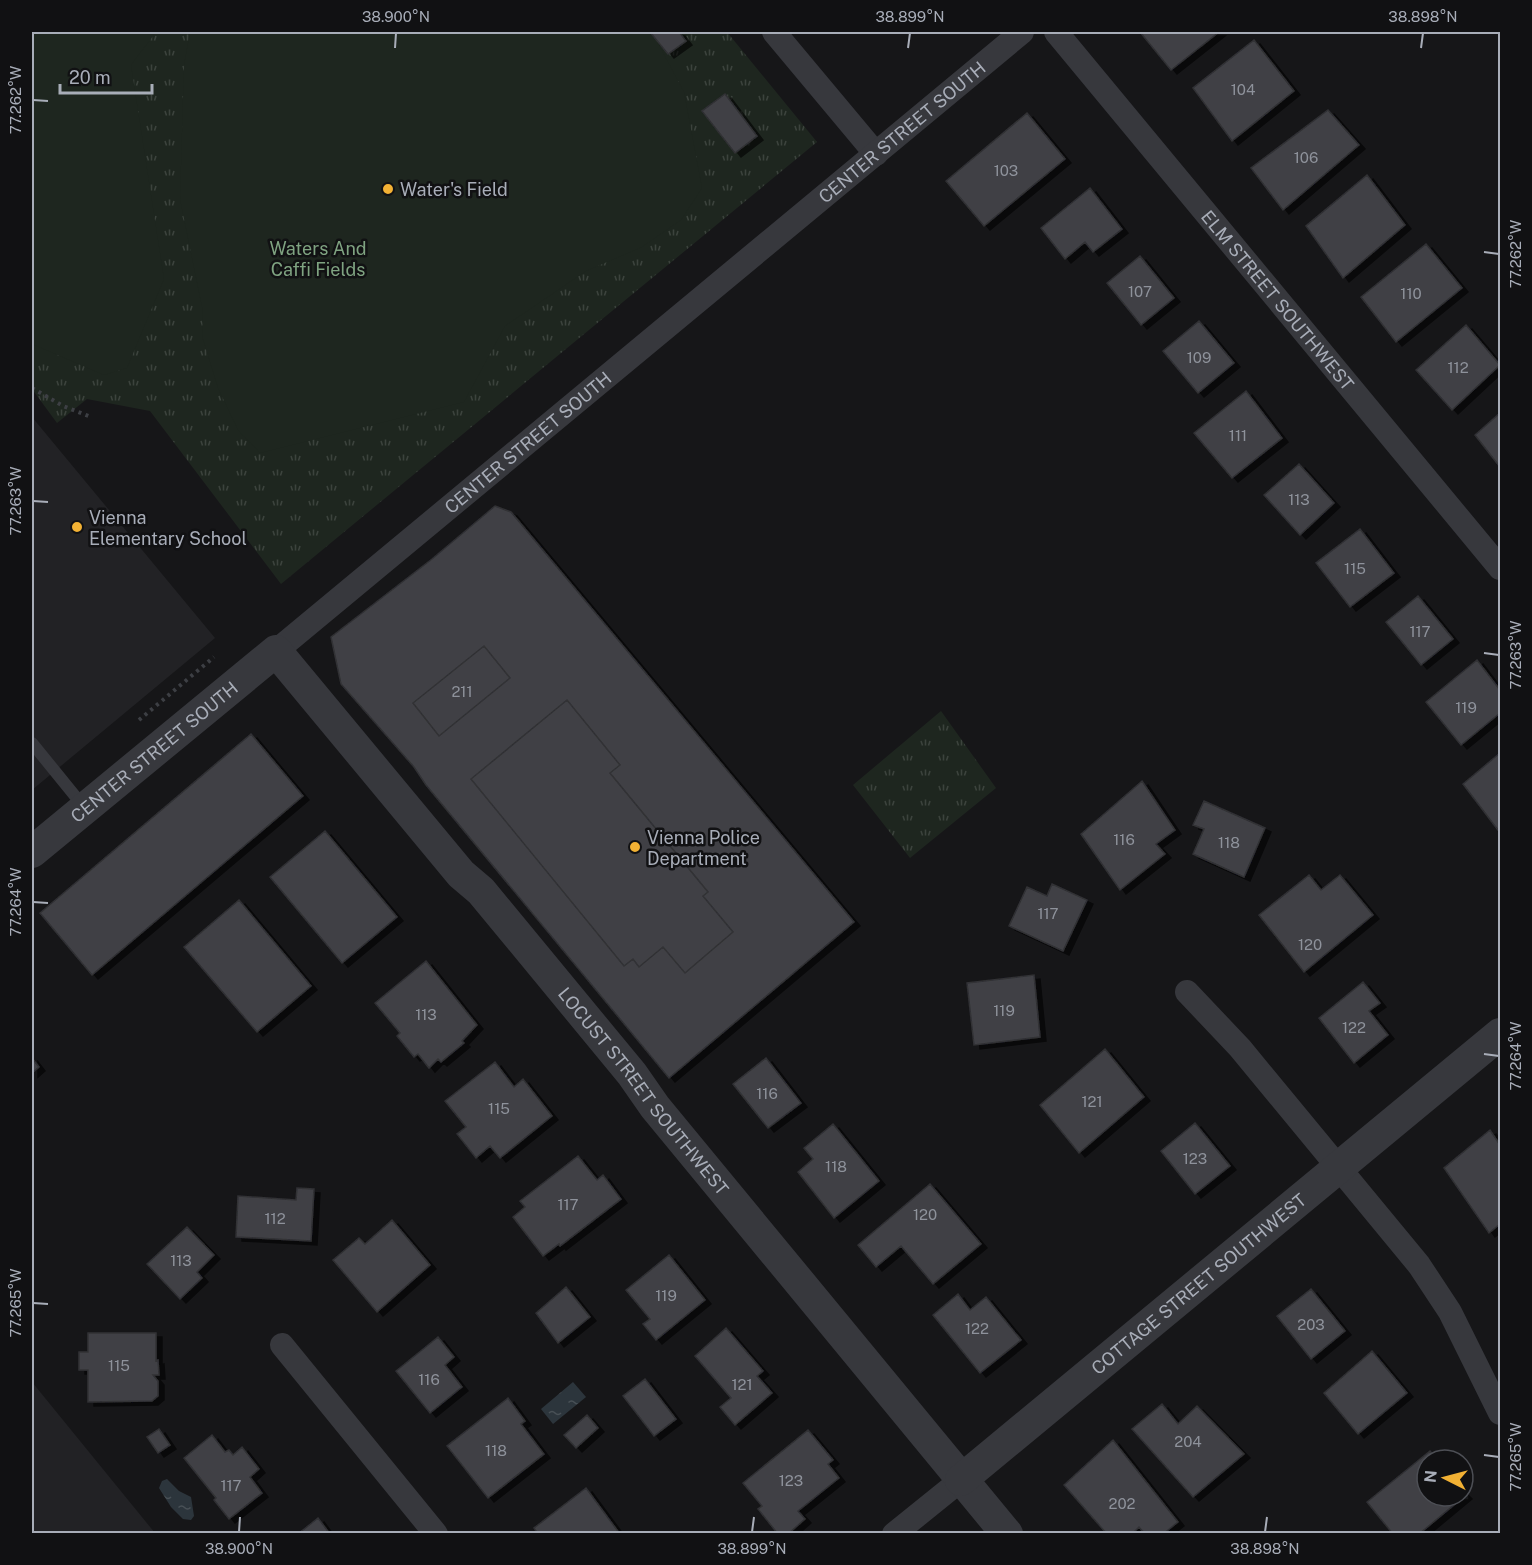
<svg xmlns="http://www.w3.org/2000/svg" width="1532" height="1565" font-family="'Public Sans',sans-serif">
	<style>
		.built { fill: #222225 }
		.park { fill: url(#park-tufts) }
		.pitch { fill: #1e261f }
		.water { fill: url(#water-ripples) }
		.building { fill: #404145; stroke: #303034; stroke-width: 1.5; filter: url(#shadow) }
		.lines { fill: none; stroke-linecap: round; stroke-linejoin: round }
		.path { stroke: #3d3f44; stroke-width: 4; stroke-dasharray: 3 4.5; stroke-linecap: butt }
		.service { stroke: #37383d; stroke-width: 12 }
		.minor { stroke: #37383d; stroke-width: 24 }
		.tertiary { stroke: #37383d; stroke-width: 32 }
		.ticks { fill: none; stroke: #a8adb8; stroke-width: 2 }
		.poi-dot { fill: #f2b134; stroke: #111113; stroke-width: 2 }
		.labels { text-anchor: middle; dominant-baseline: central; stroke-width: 5; stroke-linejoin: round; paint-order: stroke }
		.number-label { font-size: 15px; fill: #8e929b }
		.street-label { font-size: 18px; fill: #a8adb8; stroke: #111113 }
		.poi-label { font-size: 18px; fill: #a8adb8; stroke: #111113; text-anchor: start }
		.park-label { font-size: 18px; fill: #7fa381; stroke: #111113 }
		.neatline { fill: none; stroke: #a8adb8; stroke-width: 2 }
		.ticks-label { font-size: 15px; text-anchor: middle; fill: #a8adb8 }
	</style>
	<defs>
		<pattern id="park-tufts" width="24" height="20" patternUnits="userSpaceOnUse" patternTransform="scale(1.5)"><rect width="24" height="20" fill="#1e261f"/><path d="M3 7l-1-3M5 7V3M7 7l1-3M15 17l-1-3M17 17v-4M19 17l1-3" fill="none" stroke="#3c433d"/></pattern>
		<pattern id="water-ripples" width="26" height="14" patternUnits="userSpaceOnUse" patternTransform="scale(1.5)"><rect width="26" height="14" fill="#2c353c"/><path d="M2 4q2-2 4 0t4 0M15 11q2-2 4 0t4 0" fill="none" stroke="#485056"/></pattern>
		<filter id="shadow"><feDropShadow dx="6" dy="4" stdDeviation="0" flood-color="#0009"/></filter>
	</defs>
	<rect width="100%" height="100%" fill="#161618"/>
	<path class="built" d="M32 417 215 638 32 790Z
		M32 1382 146 1522 155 1533H32Z"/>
	<path class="park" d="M32 32H727L817 142 281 584 150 411 87 399 57 423 32 389Z
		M941 711 996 788 910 858 853 785Z"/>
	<path class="pitch" d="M32 32H156L131 65 164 279 127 368 104 375 32 344Z
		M190 32H652L684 92 702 188 681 220 642 247 586 271 505 326 464 402 260 453 238 430 218 388 202 336 203 312 180 199 184 65Z"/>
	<path class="water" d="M573 1382 586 1397 553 1424 541 1409Z
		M167 1479 179 1491 191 1497 194 1516 191 1520 183 1519 171 1507 159 1488 162 1481Z"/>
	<path class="building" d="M650 32H679L686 41 668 54Z
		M1140 32H1219L1171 70Z
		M1254 40 1294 91 1232 141 1193 88Z
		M725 94 757 136 735 153 702 111Z
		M1328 110 1359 145 1283 210 1251 168Z
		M1027 113 1065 159 984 226 946 181Z
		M1367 175 1405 225 1343 278 1306 226Z
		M1090 188 1122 229 1093 252 1085 242 1065 259 1041 228Z
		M1426 244 1462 288 1396 342 1361 297Z
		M1140 256 1174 298 1141 325 1107 283Z
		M1199 321 1234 363 1198 393 1163 351Z
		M1466 325 1500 365 1452 410 1416 370Z
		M1246 391 1282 438 1232 478 1194 433Z
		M1500 413V467L1475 435Z
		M1299 464 1334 503 1300 535 1264 495Z
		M495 506 511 512 854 922 669 1078 426 785 414 767 341 684 331 637 432 559Z
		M1360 529 1394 573 1350 607 1316 563Z
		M1418 596 1453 639 1421 665 1386 622Z
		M484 646 510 678 439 736 413 703Z
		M1477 660 1500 690V713L1461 745 1426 702Z
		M567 700 620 765 610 773 708 892 703 896 733 932 685 973 663 947 639 967 633 959 624 966 471 779Z
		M251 734 303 796 92 975 40 913Z
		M1500 753V828L1498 830 1463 784Z
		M1142 781 1175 830 1156 844 1165 854 1120 890 1081 834Z
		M1204 801 1265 828 1244 877 1193 854 1204 829 1193 825Z
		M325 831 397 917 342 963 270 877Z
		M1309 875 1321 890 1340 875 1373 915 1304 972 1259 915Z
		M1052 884 1087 900 1063 951 1009 926 1027 887 1047 896Z
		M239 900 311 986 257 1032 184 947Z
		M426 961 477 1025 462 1041 464 1043 441 1062 438 1059 429 1068 418 1054 414 1057 397 1036 400 1033 375 1003Z
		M1034 975 1040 1037 974 1045 967 983Z
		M1363 982 1380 1003 1369 1011 1388 1035 1354 1063 1319 1018Z
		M1105 1049 1144 1097 1079 1153 1040 1105Z
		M32 1058 39 1067 32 1073Z
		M766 1058 801 1103 768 1128 733 1084Z
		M495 1062 514 1087 523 1079 552 1116 500 1158 490 1146 476 1158 457 1134 466 1127 445 1101Z
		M1195 1123 1230 1166 1195 1194 1161 1151Z
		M833 1124 879 1181 834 1218 798 1172 813 1159 804 1148Z
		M1490 1130 1500 1145V1224L1489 1233 1444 1168Z
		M578 1156 597 1180 603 1175 621 1199 560 1246 559 1244 543 1256 513 1217 525 1207 520 1201Z
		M930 1184 981 1244 933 1284 901 1246 876 1267 858 1245Z
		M297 1188 314 1189 311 1241 236 1237 238 1196 296 1200Z
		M392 1220 430 1265 377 1312 333 1260 359 1238 365 1244Z
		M187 1227 214 1255 197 1272 202 1278 180 1299 147 1264Z
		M669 1255 705 1300 656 1340 643 1324 650 1319 626 1290Z
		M566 1287 590 1317 558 1343 536 1313Z
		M1311 1289 1345 1331 1311 1359 1277 1316Z
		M958 1294 970 1310 986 1297 1021 1340 980 1373 933 1315Z
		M726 1328 763 1371 757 1376 772 1393 735 1425 720 1407 731 1398 695 1356Z
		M88 1333H156V1361L158 1360 159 1375H153L158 1381V1396L152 1401 88 1402V1370H79V1352H88Z
		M438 1337 454 1357 445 1365 462 1387 430 1413 396 1371Z
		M1372 1351 1407 1393 1358 1434 1324 1393Z
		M645 1379 676 1419 654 1436 623 1396Z
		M508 1398 525 1421 521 1424 544 1454 488 1498 447 1446Z
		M1162 1404 1178 1424 1197 1406 1244 1454 1193 1497 1132 1429Z
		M587 1415 598 1428 576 1448 564 1435Z
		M159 1429 170 1445 158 1453 147 1437Z
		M808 1430 833 1460 828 1464 839 1478 798 1511 805 1519 788 1534H778L758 1509 762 1506 743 1483Z
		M212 1435 225 1452 229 1450 233 1455 242 1447 259 1469 250 1477 262 1493 229 1519 214 1500 216 1498 184 1458Z
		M1113 1440 1178 1522 1163 1534H1145L1139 1527 1132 1534H1107L1064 1485Z
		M1430 1451 1437 1460H1427V1496H1463V1492L1466 1495 1419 1534H1393L1367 1502Z
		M586 1488 620 1534H538L534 1528Z
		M318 1518 330 1534H298Z"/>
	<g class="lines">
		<path class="path" d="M32 388 63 406 91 417
			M139 720 214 657"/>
		<path class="service" d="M32 743 84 807"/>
		<g class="minor">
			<path d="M774 32 876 154"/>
			<path id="s1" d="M1056 32 1500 568"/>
			<path id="s2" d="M276 651 1022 32"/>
			<path d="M1187 992 1240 1048 1419 1265 1450 1312 1500 1413"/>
			<path d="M282 1345 436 1534"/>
			<path d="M894 1534 961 1480"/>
		</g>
		<g class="tertiary">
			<path id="s3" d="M32 852 276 651 461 874 481 891 632 1074 655 1107 1007 1534"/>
			<path id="s4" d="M961 1480 1500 1034"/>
		</g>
	</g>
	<path class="ticks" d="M395 48 396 33M908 48 910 33M1421 48 1423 33M33 100 48 101M1484 252 1499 254M33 501 48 502M1484 653 1499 655M33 902 48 903M1484 1054 1499 1056M33 1303 48 1304M1484 1455 1499 1457M239 1532 240 1517M752 1532 754 1517M1265 1532 1267 1517"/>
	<g class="poi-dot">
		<circle cx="388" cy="189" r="6"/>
		<circle cx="77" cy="527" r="6"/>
		<circle cx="635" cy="847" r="6"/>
	</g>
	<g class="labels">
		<g class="number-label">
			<text x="1243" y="89">104</text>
			<text x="1306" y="157">106</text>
			<text x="1006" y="170">103</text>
			<text x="1140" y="291">107</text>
			<text x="1411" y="293">110</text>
			<text x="1199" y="357">109</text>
			<text x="1458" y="367">112</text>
			<text x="1238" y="435">111</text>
			<text x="1299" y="499">113</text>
			<text x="1355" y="568">115</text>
			<text x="1420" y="631">117</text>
			<text x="462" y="691">211</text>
			<text x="1466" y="707">119</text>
			<text x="1124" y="839">116</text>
			<text x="1229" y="842">118</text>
			<text x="1048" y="913">117</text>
			<text x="1310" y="944">120</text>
			<text x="1004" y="1010">119</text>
			<text x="426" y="1014">113</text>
			<text x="1354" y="1027">122</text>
			<text x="767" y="1093">116</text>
			<text x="1092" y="1101">121</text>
			<text x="499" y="1108">115</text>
			<text x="1195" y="1158">123</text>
			<text x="836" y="1166">118</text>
			<text x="568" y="1204">117</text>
			<text x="925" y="1214">120</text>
			<text x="275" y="1218">112</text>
			<text x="181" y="1260">113</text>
			<text x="666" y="1295">119</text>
			<text x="1311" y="1324">203</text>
			<text x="977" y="1328">122</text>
			<text x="119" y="1365">115</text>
			<text x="429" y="1379">116</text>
			<text x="742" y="1384">121</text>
			<text x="1188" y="1441">204</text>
			<text x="496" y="1450">118</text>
			<text x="791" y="1480">123</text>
			<text x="231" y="1485">117</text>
			<text x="1122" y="1503">202</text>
		</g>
		<g class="street-label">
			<text stroke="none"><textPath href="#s2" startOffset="813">CENTER STREET SOUTH</textPath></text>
			<text stroke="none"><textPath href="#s1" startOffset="348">ELM STREET SOUTHWEST</textPath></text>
			<text stroke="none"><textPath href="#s2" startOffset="327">CENTER STREET SOUTH</textPath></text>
			<text stroke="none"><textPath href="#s3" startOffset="158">CENTER STREET SOUTH</textPath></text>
			<text stroke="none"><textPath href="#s3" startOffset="890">LOCUST STREET SOUTHWEST</textPath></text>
			<text stroke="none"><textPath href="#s4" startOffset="308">COTTAGE STREET SOUTHWEST</textPath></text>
		</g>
		<g class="poi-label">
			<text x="400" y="189">Water's Field</text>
			<text x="89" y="517">Vienna<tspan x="89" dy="21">Elementary School</tspan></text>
			<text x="647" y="837">Vienna Police<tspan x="647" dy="21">Department</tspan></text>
		</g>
		<g class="park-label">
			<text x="318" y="248">Waters And<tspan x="318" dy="21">Caffi Fields</tspan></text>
		</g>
	</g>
	<rect width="1532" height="1565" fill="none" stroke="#111113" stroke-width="66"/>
	<g transform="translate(1445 1478) rotate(276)"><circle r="28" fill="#111113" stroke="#4d4f55" stroke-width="1.5"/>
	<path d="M0-4.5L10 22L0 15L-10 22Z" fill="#f2b134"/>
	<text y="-9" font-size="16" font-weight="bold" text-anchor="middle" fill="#a8adb8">N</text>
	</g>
	<path d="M60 84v9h92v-9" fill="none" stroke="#a8adb8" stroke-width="3"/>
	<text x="69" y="84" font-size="18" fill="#a8adb8" stroke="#111113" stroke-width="4.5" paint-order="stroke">20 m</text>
	<rect x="33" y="33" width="1466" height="1499" class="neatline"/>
	<g class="ticks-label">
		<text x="396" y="22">38.900°N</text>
		<text x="910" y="22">38.899°N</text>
		<text x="1423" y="22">38.898°N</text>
		<text transform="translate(16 100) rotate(-90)" y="5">77.262°W</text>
		<text transform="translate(1516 254) rotate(-90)" y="5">77.262°W</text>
		<text transform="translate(16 501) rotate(-90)" y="5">77.263°W</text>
		<text transform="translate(1516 655) rotate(-90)" y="5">77.263°W</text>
		<text transform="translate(16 902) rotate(-90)" y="5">77.264°W</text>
		<text transform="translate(1516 1056) rotate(-90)" y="5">77.264°W</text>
		<text transform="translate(16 1303) rotate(-90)" y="5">77.265°W</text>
		<text transform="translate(1516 1457) rotate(-90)" y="5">77.265°W</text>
		<text x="239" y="1554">38.900°N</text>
		<text x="752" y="1554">38.899°N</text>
		<text x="1265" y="1554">38.898°N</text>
	</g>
</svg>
